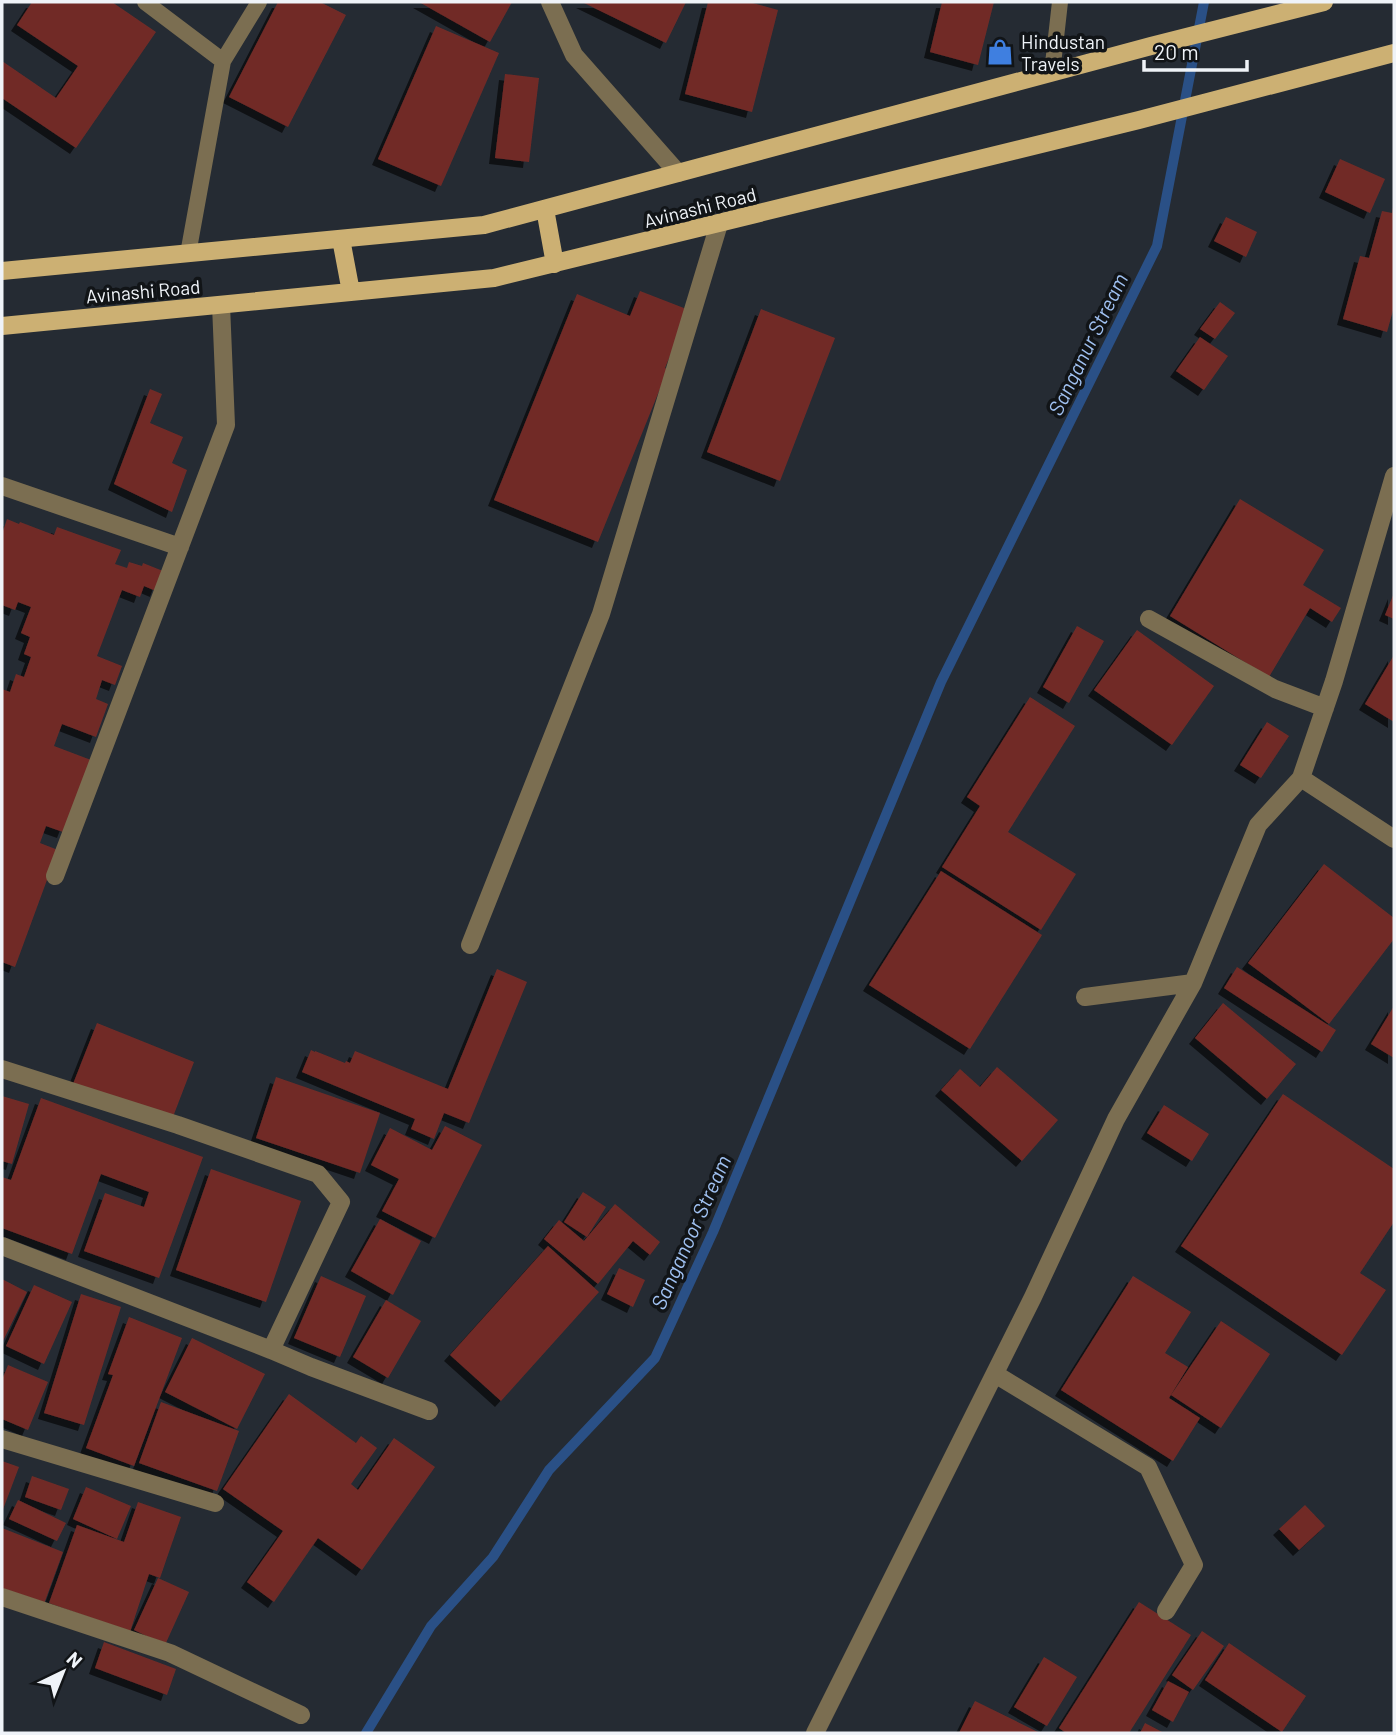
<svg xmlns="http://www.w3.org/2000/svg" width="1396" height="1735" font-family="Barlow,sans-serif">
	<style>
		.lines { fill: none; stroke-linecap: round; stroke-linejoin: round }
		.stream { stroke: #2a5086; stroke-width: 10 }
		.building { fill: #712b27; filter: url(#shadow) }
		.lane { stroke: #7b6e51; stroke-width: 16 }
		.street { stroke: #7b6e51; stroke-width: 18 }
		.primary { stroke: #ccb073; stroke-width: 18 }
		.labels { text-anchor: middle; dominant-baseline: central; stroke-width: 7; stroke-linejoin: round; paint-order: stroke }
		.poi-label { font-size: 19px; fill: #eff3f8; stroke: #111417; text-anchor: start }
		.street-label { font-size: 19px; fill: #eff3f8; stroke: #111417 }
		.water-label { font-size: 21px; font-style: italic; fill: #a0c1f1; stroke: #111417 }
	</style>
	<defs>
		<filter id="shadow"><feDropShadow dx="-6" dy="6" stdDeviation="0" flood-color="#0009"/></filter>
	</defs>
	<rect width="100%" height="100%" fill="#252b33"/>
	<g class="lines">
		<path class="stream" d="M366 1733 431 1626 493 1557 549 1470 655 1358 713 1232 941 682 1157 246 1204 2"/>
	</g>
	<path class="building" d="M32 2H112L156 32 76 148 2 98V61L56 98 78 66 17 25Z
		M278 2H320L346 15 288 127 229 97Z
		M419 2H512L490 42Z
		M582 2H686L666 43Z
		M708 2H749L778 10 752 112 685 94Z
		M942 2H994L978 65 930 52Z
		M436 26 499 53 441 186 378 159Z
		M505 74 539 78 529 162 495 158Z
		M1340 159 1385 179 1370 213 1325 192Z
		M1393 207 1394 307 1387 332 1343 319 1360 256 1369 258 1382 211 1392 213Z
		M1226 217 1257 232 1246 257 1214 241Z
		M640 291 689 310 665 368 668 369 598 542 494 500 577 294 630 316Z
		M1220 302 1235 313 1215 339 1200 329Z
		M761 309 835 338 780 481 707 452Z
		M1200 337 1228 356 1204 390 1176 371Z
		M150 389 162 394 150 423 183 437 172 463 187 470 172 512 114 484Z
		M1240 499 1324 550 1303 585 1341 608 1332 622 1310 608 1269 677 1170 616Z
		M7 519 19 524 20 522 54 535 57 527 121 550 115 564 127 568 129 562 142 566 143 563 163 571 156 591 144 586 140 597 122 590 97 656 122 666 115 685 102 680 96 699 108 704 96 737 62 724 54 746 91 760 63 832 46 826 40 843 58 850 15 967 2 962V689L10 692 16 674 24 677 31 657 24 654 30 637 21 633 31 607 18 602 15 610 2 605V534Z
		M1394 593V619L1385 615Z
		M1077 626 1104 641 1069 703 1043 687Z
		M1137 630 1214 686 1172 745 1094 690Z
		M1394 655V722L1365 704Z
		M1030 697 1075 726 1008 832 1076 874 1041 930 942 867 980 806 967 797Z
		M1267 722 1289 736 1261 778 1240 765Z
		M1324 864 1394 918V939L1329 1024 1248 963Z
		M941 871 1042 935 970 1049 869 985Z
		M1237 967 1336 1030 1322 1052 1224 988Z
		M497 969 527 982 469 1123 444 1113 434 1139 411 1129 415 1119 302 1072 311 1050 315 1052V1051L345 1063 346 1061 350 1063 355 1051 448 1089Z
		M1223 1003 1296 1064 1267 1099 1195 1038Z
		M1394 1006V1058L1371 1044Z
		M97 1023 194 1062 171 1122 73 1084Z
		M997 1067 1058 1120 1022 1161 941 1090 960 1069 980 1087Z
		M276 1077 380 1113 360 1173 256 1138Z
		M1283 1094 1394 1169V1222L1360 1273 1386 1290 1342 1355 1181 1246Z
		M2 1096 29 1104 12 1164 2 1161Z
		M41 1098 203 1157 159 1278 84 1251 105 1193 144 1207 149 1192 101 1174 72 1254 2 1228V1177L11 1180Z
		M1164 1105 1209 1134 1192 1161 1147 1133Z
		M445 1126 482 1145 435 1238 382 1211 399 1179 371 1165 390 1128 432 1150Z
		M211 1169 301 1201 266 1302 176 1270Z
		M583 1192 606 1207 587 1237 564 1222Z
		M615 1204 660 1242 650 1255 633 1241 598 1284 544 1239 559 1220 584 1241Z
		M380 1219 421 1241 393 1295 351 1271Z
		M548 1246 599 1292 501 1401 450 1355Z
		M619 1268 645 1280 633 1307 607 1294Z
		M321 1276 366 1296 340 1357 294 1338Z
		M1133 1276 1191 1312 1165 1353 1188 1367 1169 1398 1200 1418 1173 1461 1061 1390Z
		M2 1279 27 1292 2 1343Z
		M34 1285 72 1302 44 1364 6 1346Z
		M81 1294 121 1307 84 1425 44 1413Z
		M386 1300 421 1321 388 1378 353 1357Z
		M129 1317 182 1338 134 1466 86 1448 113 1375 108 1374Z
		M1221 1321 1270 1354 1221 1428 1171 1395Z
		M192 1338 265 1374 237 1429 165 1392Z
		M8 1365 48 1382 28 1430 2 1419V1380Z
		M289 1394 356 1443 361 1436 377 1448 351 1484 358 1490 394 1438 435 1467 362 1570 318 1538 274 1602 247 1582 283 1531 223 1489Z
		M161 1402 239 1431 217 1491 139 1463Z
		M2 1461 19 1467 2 1512Z
		M32 1476 69 1489 61 1510 25 1497Z
		M86 1487 131 1506 117 1539 73 1519Z
		M18 1500 66 1523 57 1541 9 1519Z
		M138 1502 181 1517 160 1578 149 1574 130 1632 49 1603 77 1525 124 1542Z
		M1305 1505 1325 1526 1299 1550 1279 1529Z
		M2 1528 63 1552 44 1604 2 1588Z
		M158 1578 189 1592 165 1645 134 1630Z
		M1139 1602 1191 1635 1129 1733H1066L1059 1728Z
		M1202 1631 1224 1646 1193 1690 1172 1675Z
		M104 1642 176 1669 167 1695 95 1668Z
		M1229 1643 1306 1696 1282 1732 1205 1680Z
		M1044 1657 1077 1677 1047 1726 1014 1707Z
		M1168 1681 1189 1692 1173 1722 1152 1710Z
		M975 1701 1040 1733H959Z
		M1145 1723 1164 1733H1140Z"/>
	<g class="lines">
		<path class="lane" d="M145 2 223 61
			M1052 73 1060 2
			M188 254 223 61 259 2"/>
		<path class="street" d="M550 2 574 55 678 173
			M2 486 180 547
			M1149 619 1275 689 1325 708
			M1301 778 1394 839
			M55 876 226 425 221 305
			M470 945 601 614 719 224
			M1085 997 1193 983 1258 825 1301 778 1334 681 1394 476
			M2 1069 178 1125 318 1174 341 1202 271 1350 311 1367 429 1411
			M2 1246 271 1350
			M995 1374 1148 1467 1194 1565 1166 1611
			M2 1439 215 1503
			M2 1597 170 1653 301 1715
			M815 1733 1033 1297 1116 1119 1193 983"/>
		<path class="primary" d="M545 209 555 264
			M341 239 351 292
			M2 271 484 225 1151 46 1324 2
			M2 326 494 278 1139 120 1394 53"/>
	</g>
	<defs>
		<g id="shop-bare" transform="scale(2.1)"><path d="M-5-2.5h2.3a2.7 3.5 0 0 1 5.4 0H5L5.5 6h-11ZM-1.5-2.5h3a1.5 2.3 0 0 0-3 0Z" fill="#3f7fe0" stroke="#111417" stroke-width="2.5" paint-order="stroke"/></g>
	</defs>
	<g fill-rule="evenodd">
		<use href="#shop-bare" x="1000" y="52"/>
	</g>
	<g class="labels">
		<g class="poi-label">
			<text x="1021" y="41">Hindustan<tspan x="1021" dy="22">Travels</tspan></text>
		</g>
		<g class="street-label">
			<text transform="translate(700 207) rotate(-14)">Avinashi Road</text>
			<text transform="translate(143 291) rotate(-5)">Avinashi Road</text>
		</g>
		<g class="water-label">
			<text transform="translate(1087 344) rotate(-64)">Sanganur Stream</text>
			<text transform="translate(690 1232) rotate(-66)">Sanganoor Stream</text>
		</g>
	</g>
	<rect width="1396" height="1735" fill="none" stroke="#eff3f8" stroke-width="7"/>
	<g transform="translate(63 1672) rotate(43)" stroke="#111417" stroke-width="5" paint-order="stroke">
	<path d="M0-5L12 26L0 18L-12 26Z" fill="#eff3f8"/>
	<text y="-10" font-size="19" font-weight="bold" text-anchor="middle" fill="#eff3f8">N</text>
	</g>
	<path d="M1144 60v10h103v-10" fill="none" stroke="#eff3f8" stroke-width="3.5"/>
	<text x="1154" y="60" font-size="21" fill="#eff3f8" stroke="#111417" stroke-width="5" paint-order="stroke">20 m</text>
</svg>
